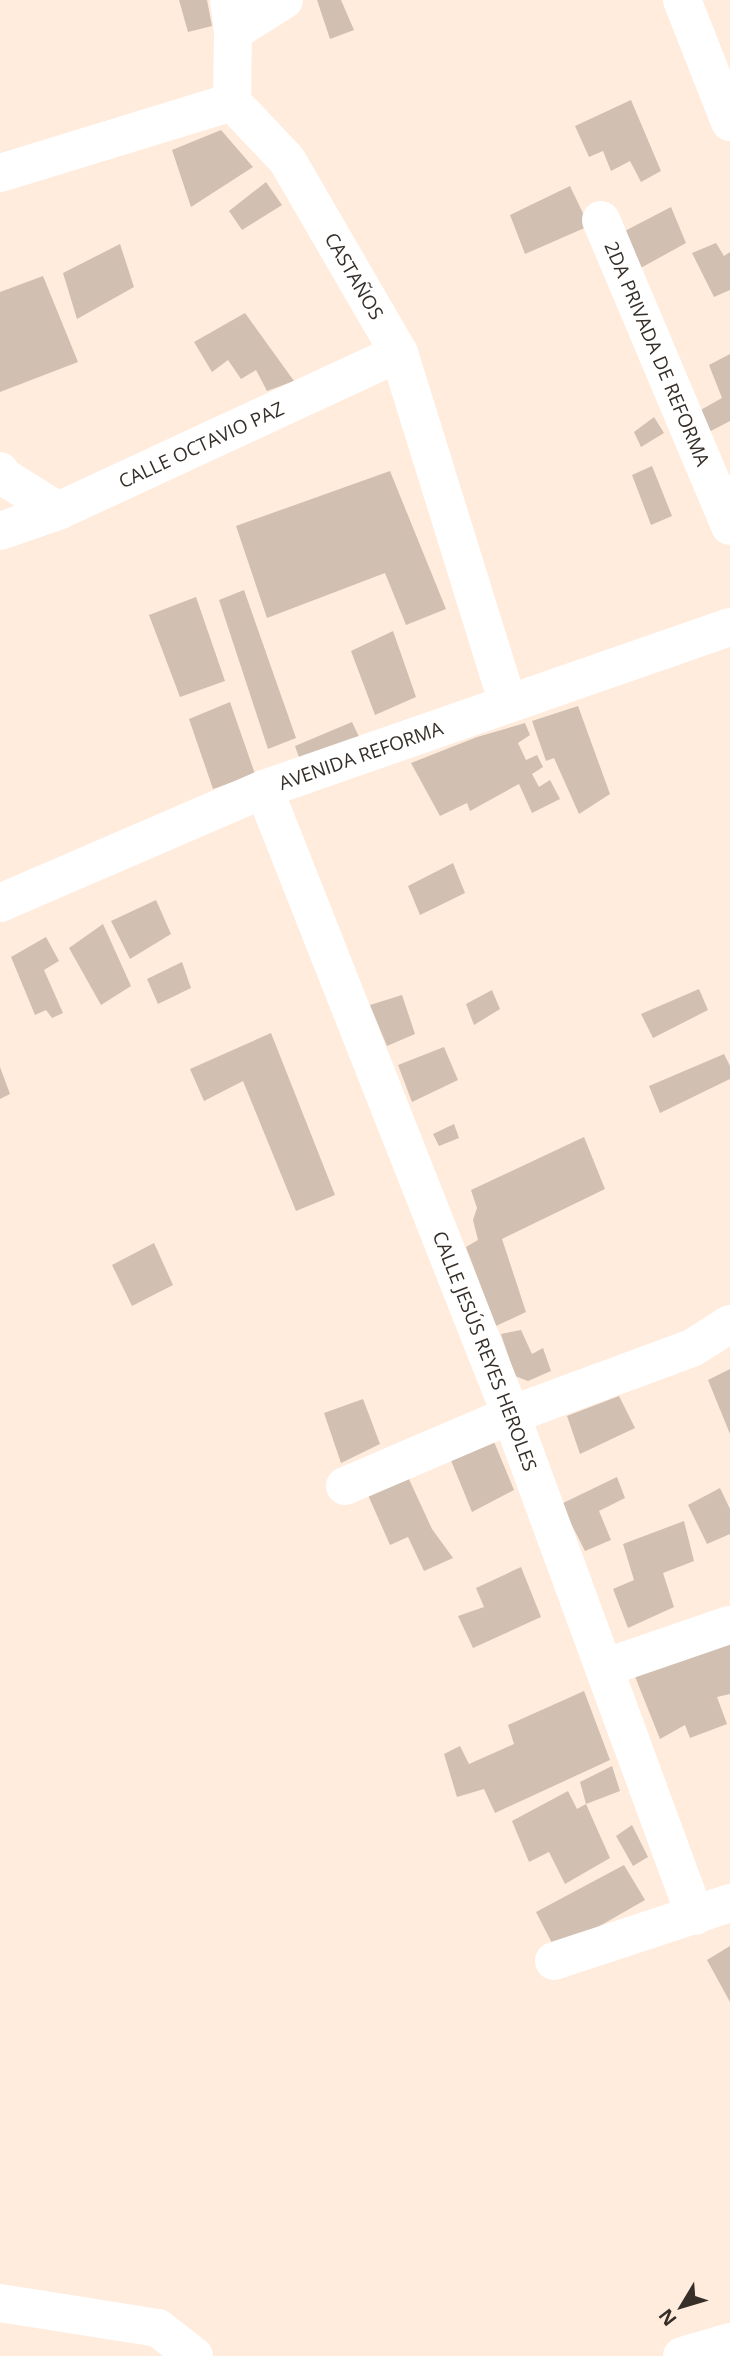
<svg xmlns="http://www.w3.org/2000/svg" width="730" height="2356" font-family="'Open Sans',sans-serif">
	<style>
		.building { fill: #d1bfb1 }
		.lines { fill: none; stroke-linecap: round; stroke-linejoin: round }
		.minor { stroke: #fff; stroke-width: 38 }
		.labels { text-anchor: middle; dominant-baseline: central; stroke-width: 5; stroke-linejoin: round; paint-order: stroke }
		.street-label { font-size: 19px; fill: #362f29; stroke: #ffecdd }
	</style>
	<rect width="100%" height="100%" fill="#ffecdd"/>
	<path class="building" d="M179 0H207L212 26 188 32Z
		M317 0H341L354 30 330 39Z
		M631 100 661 171 641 182 630 161 611 171 603 151 589 157 575 126Z
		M221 130 253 167 191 207 172 150Z
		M266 182 282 205 242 230 229 211Z
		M570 186 589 226 525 254 510 215Z
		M671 207 686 243 637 270 619 234Z
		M716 243 724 256 730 252V290L714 297 692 253Z
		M120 244 134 287 77 319 63 273Z
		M43 276 78 362 0 392V292Z
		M245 313 294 381 267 391 256 370 241 379 228 360 212 372 194 342Z
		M730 354V421L707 433 697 412 722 398 709 365Z
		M654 417 664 433 641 447 634 432Z
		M652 466 672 516 651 525 632 475Z
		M390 471 446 609 406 625 385 573 267 618 236 526Z
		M244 590 296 738 268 749 219 600Z
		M196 597 225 681 180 697 149 615Z
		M393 631 416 697 375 715 351 651Z
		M230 702 255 774 213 789 189 719Z
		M578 706 610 794 579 814 554 758 546 761 532 721Z
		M352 722 361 741 302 766 295 746Z
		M525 723 530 735 518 743 526 760 537 755 543 767 532 774 539 787 550 780 560 799 532 813 519 784 470 811 467 803 440 816 411 763 477 737Z
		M453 863 465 893 420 915 408 886Z
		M156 900 171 934 130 959 111 921Z
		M103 924 131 986 101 1005 69 948Z
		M46 937 59 961 44 970 63 1013 52 1018 46 1010 35 1015 11 957Z
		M182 962 191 988 158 1004 147 979Z
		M699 989 708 1010 653 1038 641 1014Z
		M492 990 500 1009 474 1025 466 1004Z
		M402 995 415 1034 387 1046 370 1005Z
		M271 1033 335 1195 296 1211 243 1081 204 1101 190 1069Z
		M444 1047 458 1080 412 1102 398 1065Z
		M724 1054 730 1066V1079L660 1113 649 1086Z
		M0 1067 10 1094 0 1099Z
		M454 1124 459 1138 439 1146 433 1134Z
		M584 1137 605 1189 502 1239 526 1312 496 1326 466 1247 478 1240 473 1220 477 1208 471 1190Z
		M154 1243 173 1285 132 1306 112 1265Z
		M521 1330 532 1354 543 1348 551 1371 528 1381 515 1376 501 1334Z
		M730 1369V1434L708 1380Z
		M619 1396 635 1428 580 1454 567 1416Z
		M363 1399 380 1444 341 1463 324 1413Z
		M492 1437 514 1490 472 1512 450 1458Z
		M408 1477 432 1529 453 1558 424 1571 408 1537 390 1545 368 1495Z
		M617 1477 625 1498 599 1511 611 1540 585 1551 561 1504Z
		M720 1488 730 1509V1534L707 1544 688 1505Z
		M684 1521 694 1561 663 1573 674 1607 628 1628 613 1589 634 1580 623 1544Z
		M521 1567 541 1617 473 1648 458 1616 484 1607 476 1588Z
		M730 1643V1694L717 1697 727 1724 690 1738 685 1725 660 1739 634 1674Z
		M584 1691 610 1760 495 1813 484 1789 457 1797 444 1754 460 1746 469 1764 514 1744 508 1725Z
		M612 1766 620 1791 586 1804 580 1782Z
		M568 1791 577 1809 586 1804 610 1858 565 1884 549 1852 529 1862 512 1821Z
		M632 1825 648 1857 633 1866 616 1836Z
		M624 1865 645 1900 556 1951 536 1912Z
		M730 1946V2002L707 1960Z"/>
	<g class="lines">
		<g class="minor">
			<path d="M229 0 233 32 232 102"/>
			<path d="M682 0 730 122"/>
			<path d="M233 32 284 0"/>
			<path id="s1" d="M232 102 287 160 399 353 508 704"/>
			<path d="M0 173 232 102"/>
			<path id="s2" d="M601 220 730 526"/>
			<path d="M0 471 1 475 58 511"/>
			<path id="s3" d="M0 531 58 511 399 353"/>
			<path id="s4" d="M264 789 511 1415 695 1916"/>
			<path id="s5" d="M0 903 264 789 730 627"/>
			<path d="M345 1486 511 1415 692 1348 730 1324"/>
			<path d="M604 1668 729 1625"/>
			<path d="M554 1961 730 1903"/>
			<path d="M0 2303 158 2328 194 2356"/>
			<path d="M682 2356 730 2342"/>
		</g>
	</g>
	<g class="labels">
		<g class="street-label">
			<text stroke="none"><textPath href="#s1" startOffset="214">CASTAÑOS</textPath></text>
			<text stroke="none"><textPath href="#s2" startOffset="145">2DA PRIVADA DE REFORMA</textPath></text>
			<text stroke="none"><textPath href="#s3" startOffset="219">CALLE OCTAVIO PAZ</textPath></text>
			<text stroke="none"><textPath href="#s5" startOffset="390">AVENIDA REFORMA</textPath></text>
			<text stroke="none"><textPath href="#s4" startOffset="604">CALLE JESÚS REYES HEROLES</textPath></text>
		</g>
	</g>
	<g transform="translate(681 2307) rotate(232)" stroke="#ffecdd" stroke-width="5" paint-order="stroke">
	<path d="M0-5L12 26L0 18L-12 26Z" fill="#362f29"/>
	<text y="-10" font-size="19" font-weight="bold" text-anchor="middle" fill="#362f29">N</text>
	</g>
</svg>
